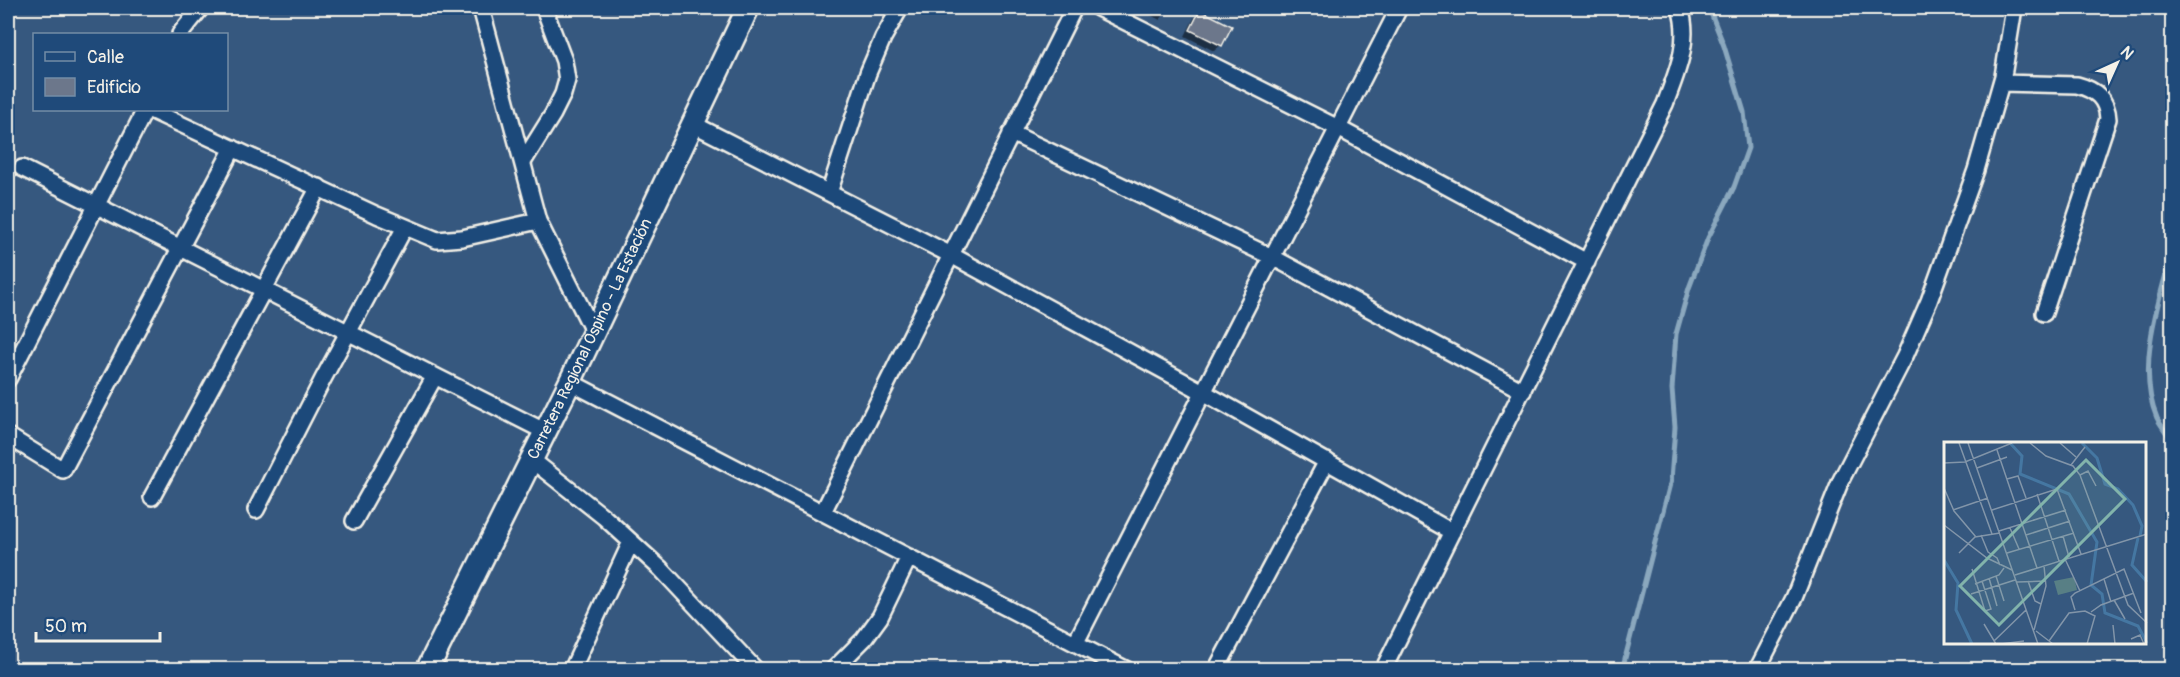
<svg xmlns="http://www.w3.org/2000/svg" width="2180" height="677" font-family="Pangolin,sans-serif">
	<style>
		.shadow { fill: #0007 }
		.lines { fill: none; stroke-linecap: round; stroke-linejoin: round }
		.stream { stroke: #8ba8be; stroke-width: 5 }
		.building { fill: #6c778b; stroke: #f4f1e8; stroke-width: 1.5 }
		.minor-casing { stroke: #f4f1e8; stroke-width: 20 }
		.secondary-casing { stroke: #f4f1e8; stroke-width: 26 }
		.minor { stroke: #1f4a7a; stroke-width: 15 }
		.secondary { stroke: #1f4a7a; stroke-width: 21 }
		.labels { text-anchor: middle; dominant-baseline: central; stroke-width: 4.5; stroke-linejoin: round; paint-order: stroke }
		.street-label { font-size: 16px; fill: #f4f1e8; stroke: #1f4a7a }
		.inset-river { fill: none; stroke: #4577a2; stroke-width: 3 }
		.inset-road { fill: none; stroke: #8295a9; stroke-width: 1.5 }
		.view { fill: #82b4ab; fill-opacity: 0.15; stroke: #82b4ab; stroke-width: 3 }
		.inset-edge { fill: none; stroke: #f4f1e8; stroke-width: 3 }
	</style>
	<rect width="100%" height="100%" fill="#36587f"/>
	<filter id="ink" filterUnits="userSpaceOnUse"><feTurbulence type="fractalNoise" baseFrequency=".0167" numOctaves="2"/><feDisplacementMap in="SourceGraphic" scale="12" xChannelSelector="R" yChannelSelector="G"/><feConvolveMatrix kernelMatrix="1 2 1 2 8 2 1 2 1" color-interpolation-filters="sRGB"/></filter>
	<g filter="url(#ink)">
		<path class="shadow" d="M1145 8H1169L1160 20 1143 11Z
			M1201 11 1221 45 1214 51 1185 36 1194 18Z"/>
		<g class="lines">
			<path class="stream" d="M2172 253C2158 302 2136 369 2157 418 2161 426 2168 434 2172 441
				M1622 670 1671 480 1675 427 1672 389 1676 334 1689 288 1708 238 1734 187 1748 148 1744 112 1724 46 1709 8"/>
		</g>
		<path class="building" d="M1200 10 1232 26 1222 46 1190 30Z"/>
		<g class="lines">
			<g class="minor-casing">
				<path id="minor" d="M481 8 538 221 594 333
					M1098 8 1338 128 1587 262
					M180 34 201 8
					M2001 83 2077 85C2096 90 2107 99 2108 119L2044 313
					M150 110 377 215 437 240 462 238 538 221
					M693 124 951 255 1203 392 1452 532
					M1011 133 1272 257 1523 391
					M523 162 553 114 563 94 567 80 564 61 544 8
					M22 168 546 432
					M829 193 868 73 883 38 900 8
					M8 379 145 110
					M570 382 1127 670
					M8 436 63 470 233 148
					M532 460 604 517 661 569 756 670
					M152 497 319 187
					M256 510 323 379 405 227
					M823 512 1074 8
					M354 521 435 376
					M1076 642 1399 8
					M572 670 631 542
					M833 670 864 639 880 617 909 557
					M1216 670 1327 461
					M1383 670 1665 104C1677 72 1691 41 1680 8
					M1757 670 1794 598 1841 480 1905 356 1929 301 1976 170 2003 76 2014 8"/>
			</g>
			<g class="secondary-casing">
				<g id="secondary">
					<path id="s1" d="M427 670 570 382 748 8"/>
				</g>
			</g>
			<use href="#minor" class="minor"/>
			<use href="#secondary" class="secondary"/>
		</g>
	</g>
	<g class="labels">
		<g class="street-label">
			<text stroke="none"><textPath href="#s1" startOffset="369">Carretera Regional Ospino - La Estación</textPath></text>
		</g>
	</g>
	<g transform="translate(1944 442)">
		<rect width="202" height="202" fill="#36587f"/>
		<path d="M130 135 133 148 114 153 110 139Z" fill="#587f85"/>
		<path class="inset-river" d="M66 1 78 14 76 32 125 52 153 100 147 143 158 152 161 171 194 184 203 201M138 1 153 16 161 42 174 47 189 63 198 84 196 94M194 96 188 123 203 140M0 118 14 141 12 168 28 202"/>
		<path class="inset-road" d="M15 1 48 92M24 1 94 202M86 1 102 14 129 24 136 33 184 163 203 181M116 1 132 15M53 8 93 126M0 21 21 20 68 1M127 23 141 5M33 26 63 15M136 33 144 29 152 44M63 37 74 34 82 56M0 46 10 69 32 95M93 52 115 119M9 68 44 56M48 68 113 47 137 112M0 83 43 116 68 128M66 86 75 107M55 89 122 68M37 93 44 110 53 116 56 123M82 93 126 79M119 94 125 115M15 111 31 95 56 91M63 111 130 91M121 117 136 149M28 127 41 169 47 167 38 139M71 133 203 92M52 134 60 159M45 136 53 164M160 137 167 160M84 139 91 159 97 162M73 140 101 139M31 142 55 133 60 126M27 152 71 138M170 158 181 177M131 168 127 155 131 151 180 127 197 171M147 170 157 163 190 151M40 182 52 202M169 183 171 202M90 188 102 144 100 124M92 189 109 202M187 197 196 193 200 202M50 199 82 168M105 199 125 171 141 169 151 174 143 202M57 202 80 199"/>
		<path class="view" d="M142 18 181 57 55 183 16 144Z"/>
		<rect width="202" height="202" class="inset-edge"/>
	</g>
	<rect width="2180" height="677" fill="none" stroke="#1f4a7a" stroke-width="30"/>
	<rect x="15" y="15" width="2150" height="647" fill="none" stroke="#f4f1e8" stroke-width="2" filter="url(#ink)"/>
	<rect x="33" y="33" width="195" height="78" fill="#1f4a7a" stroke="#748da6" stroke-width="1.5"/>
	<rect x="45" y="52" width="30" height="9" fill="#1f4a7a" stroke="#748da6" stroke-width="1.5"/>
	<text x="87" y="63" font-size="18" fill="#f4f1e8">Calle</text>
	<rect x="45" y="78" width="30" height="18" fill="#6c778b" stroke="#748da6" stroke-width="1.5"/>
	<text x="87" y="93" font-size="18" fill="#f4f1e8">Edificio</text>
	<g transform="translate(2117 63) rotate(45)" stroke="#1f4a7a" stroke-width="4.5" paint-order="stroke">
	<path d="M0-4.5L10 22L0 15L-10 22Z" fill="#f4f1e8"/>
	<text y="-9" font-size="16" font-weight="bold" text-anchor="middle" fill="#f4f1e8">N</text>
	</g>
	<path d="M36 632v9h124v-9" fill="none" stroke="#f4f1e8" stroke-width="3"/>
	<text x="45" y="632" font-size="18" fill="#f4f1e8" stroke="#1f4a7a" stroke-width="4.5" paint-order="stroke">50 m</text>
</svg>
